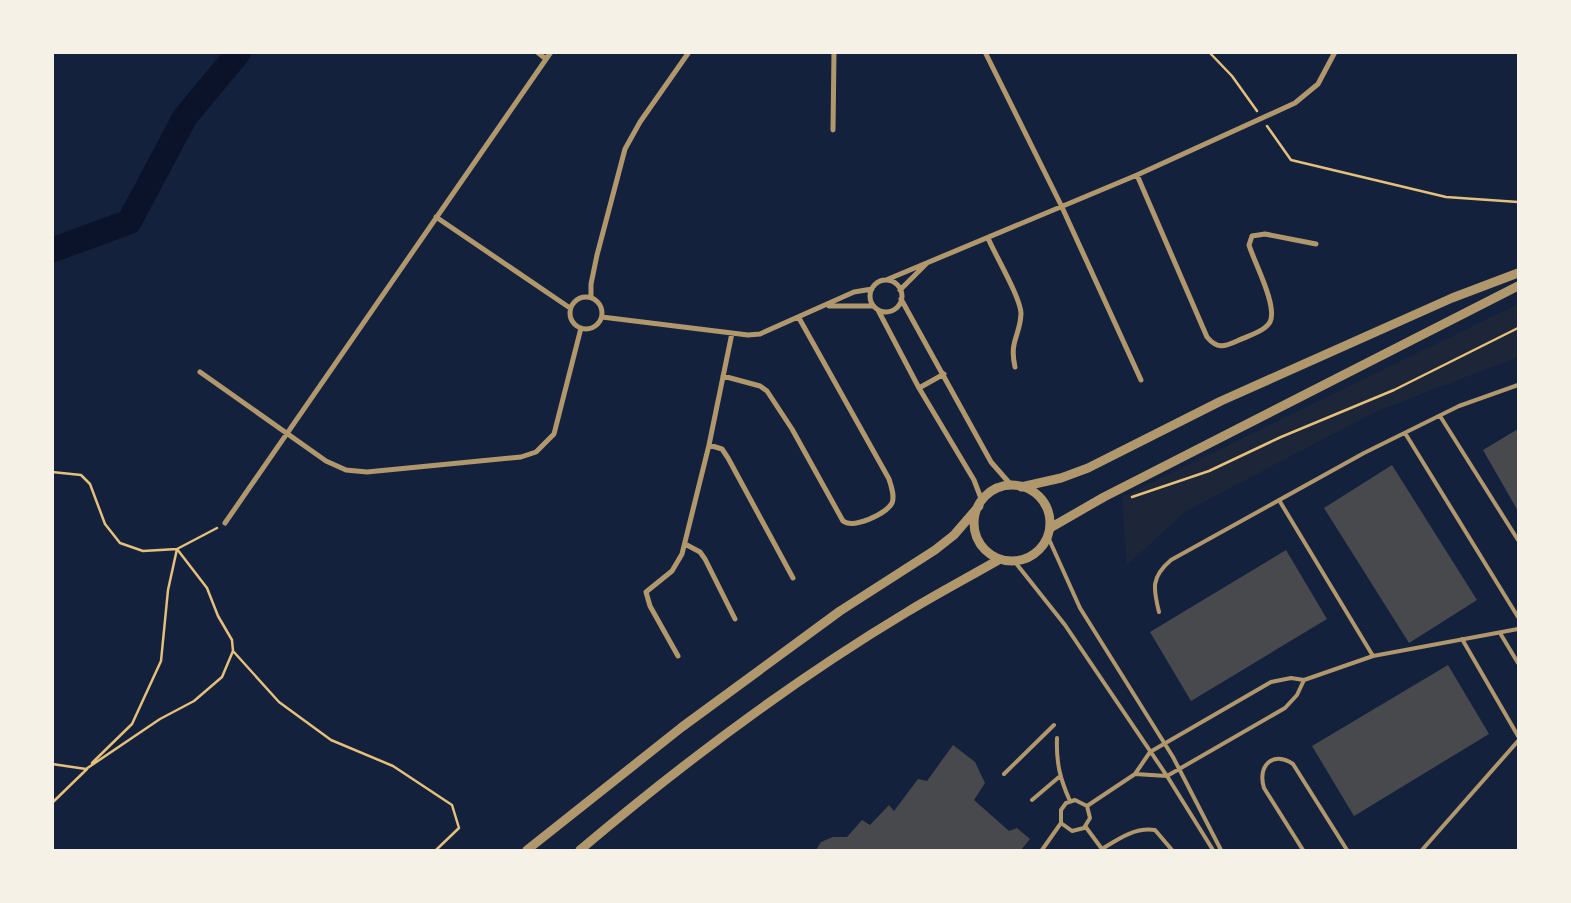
<svg xmlns="http://www.w3.org/2000/svg" width="1571" height="903" font-family="Overpass,sans-serif">
	<style>
		.green { fill: #1d2539 }
		.lines { fill: none; stroke-linecap: round; stroke-linejoin: round }
		.river { stroke: #0b132b; stroke-width: 25 }
		.building { fill: #48494c }
		.path { stroke: #e5c07b; stroke-width: 2.5 }
		.service { stroke: #b1986c; stroke-width: 4 }
		.minor { stroke: #b1986c; stroke-width: 5 }
		.tertiary { stroke: #b1986c; stroke-width: 9 }
	</style>
	<rect width="100%" height="100%" fill="#14213d"/>
	<path class="green" d="M1518 304V357L1377 411 1186 511 1127 565 1122 497Z"/>
	<g class="lines">
		<path class="river" d="M52 250 129 222 185 117 239 52"/>
	</g>
	<path class="building" d="M1518 429V511L1483 450Z
		M1392 465 1477 600 1409 643 1324 508Z
		M1286 550 1327 619 1191 701 1150 632Z
		M1448 665 1489 734 1354 816 1312 746Z
		M953 745 975 762 985 783 974 800 1009 831 1017 828 1030 839 1021 850H816L821 842 833 837H847L862 820 870 825 889 805 894 811 918 779 927 781Z"/>
	<g class="lines">
		<path class="path" d="M1209 52 1232 76 1257 111
			M1267 126 1291 160 1446 197 1518 202
			M52 472 81 475 90 484 105 524 120 543 143 551 177 549 217 528
			M1132 497 1209 471 1281 437 1394 390 1518 328
			M233 651 279 702 331 740 393 766 452 805 459 828 436 850
			M92 763 132 724 161 661 168 590 177 549
			M52 764 86 769 160 719 194 701 222 677 233 651 232 640 218 616 207 588 177 549
			M52 803 87 769"/>
		<path class="service" d="M1440 416 1518 540
			M1405 433 1518 617
			M1279 500 1373 656
			M1048 537 1080 608 1173 757 1221 850
			M1015 562 1065 625 1167 776 1213 850
			M1159 612C1153 588 1151 577 1171 560L1364 453 1459 406 1518 385
			M1500 633 1518 663
			M1462 639 1518 736
			M1057 738C1056 762 1060 779 1070 801
			M1004 774 1054 725
			M1135 774 1167 776 1285 708 1297 695 1304 680
			M1032 800 1059 777
			M1087 806 1135 774 1150 752 1271 682 1291 678 1304 680 1373 656 1518 629
			M1085 826 1102 849C1118 839 1135 827 1155 830L1172 850
			M1042 850 1061 823V810L1066 803 1075 800 1087 806 1090 818 1084 828 1072 831 1061 823
			M1303 850 1264 788C1257 766 1273 750 1293 764L1347 850
			M1422 850 1518 741"/>
		<path class="minor" d="M537 52 546 59
			M985 52 1061 205 1141 380
			M833 130 834 52
			M1137 175 1207 337C1217 349 1224 347 1237 341 1247 336 1264 332 1270 322 1278 306 1254 262 1249 245L1252 236 1265 234 1316 244
			M436 217 570 308
			M988 238C995 255 1021 298 1021 314 1020 336 1009 341 1015 367
			M886 280 1137 175 1295 103 1318 84 1335 52
			M870 296a16 16 0 1 1 32 0a16 16 0 1 1-32 0Z
			M900 290 927 263
			M570 313a16 16 0 1 1 32 0a16 16 0 1 1-32 0Z
			M591 297V284L597 255 625 149 640 122 689 52
			M901 299 991 462 1012 486
			M829 306H873
			M878 310 919 388 974 480 982 501
			M602 317 748 335 760 334 854 292 872 289
			M200 372 326 461 346 470 367 472 521 457 536 452 554 434 581 328
			M723 376 760 386 767 391 792 429 843 521C854 529 886 514 892 503 895 496 891 486 889 479L799 318
			M919 388 944 374
			M709 445 722 449 728 458 793 578
			M225 523 551 52
			M685 544 700 552 705 559 735 619
			M678 656 650 606 646 592 672 571 682 554 709 445 732 333"/>
		<path class="tertiary" d="M974 523a38 38 0 1 1 76 0a38 38 0 1 1-76 0Z
			M1021 487 1061 478 1088 468 1221 401 1452 298 1518 273
			M1050 528 1104 497 1518 286
			M527 850 682 727 840 611 935 550 954 535 979 506
			M580 850C683 763 792 681 907 612 938 593 969 577 1000 559"/>
	</g>
	<rect width="1571" height="903" fill="none" stroke="#f6f1e7" stroke-width="108"/>
</svg>
